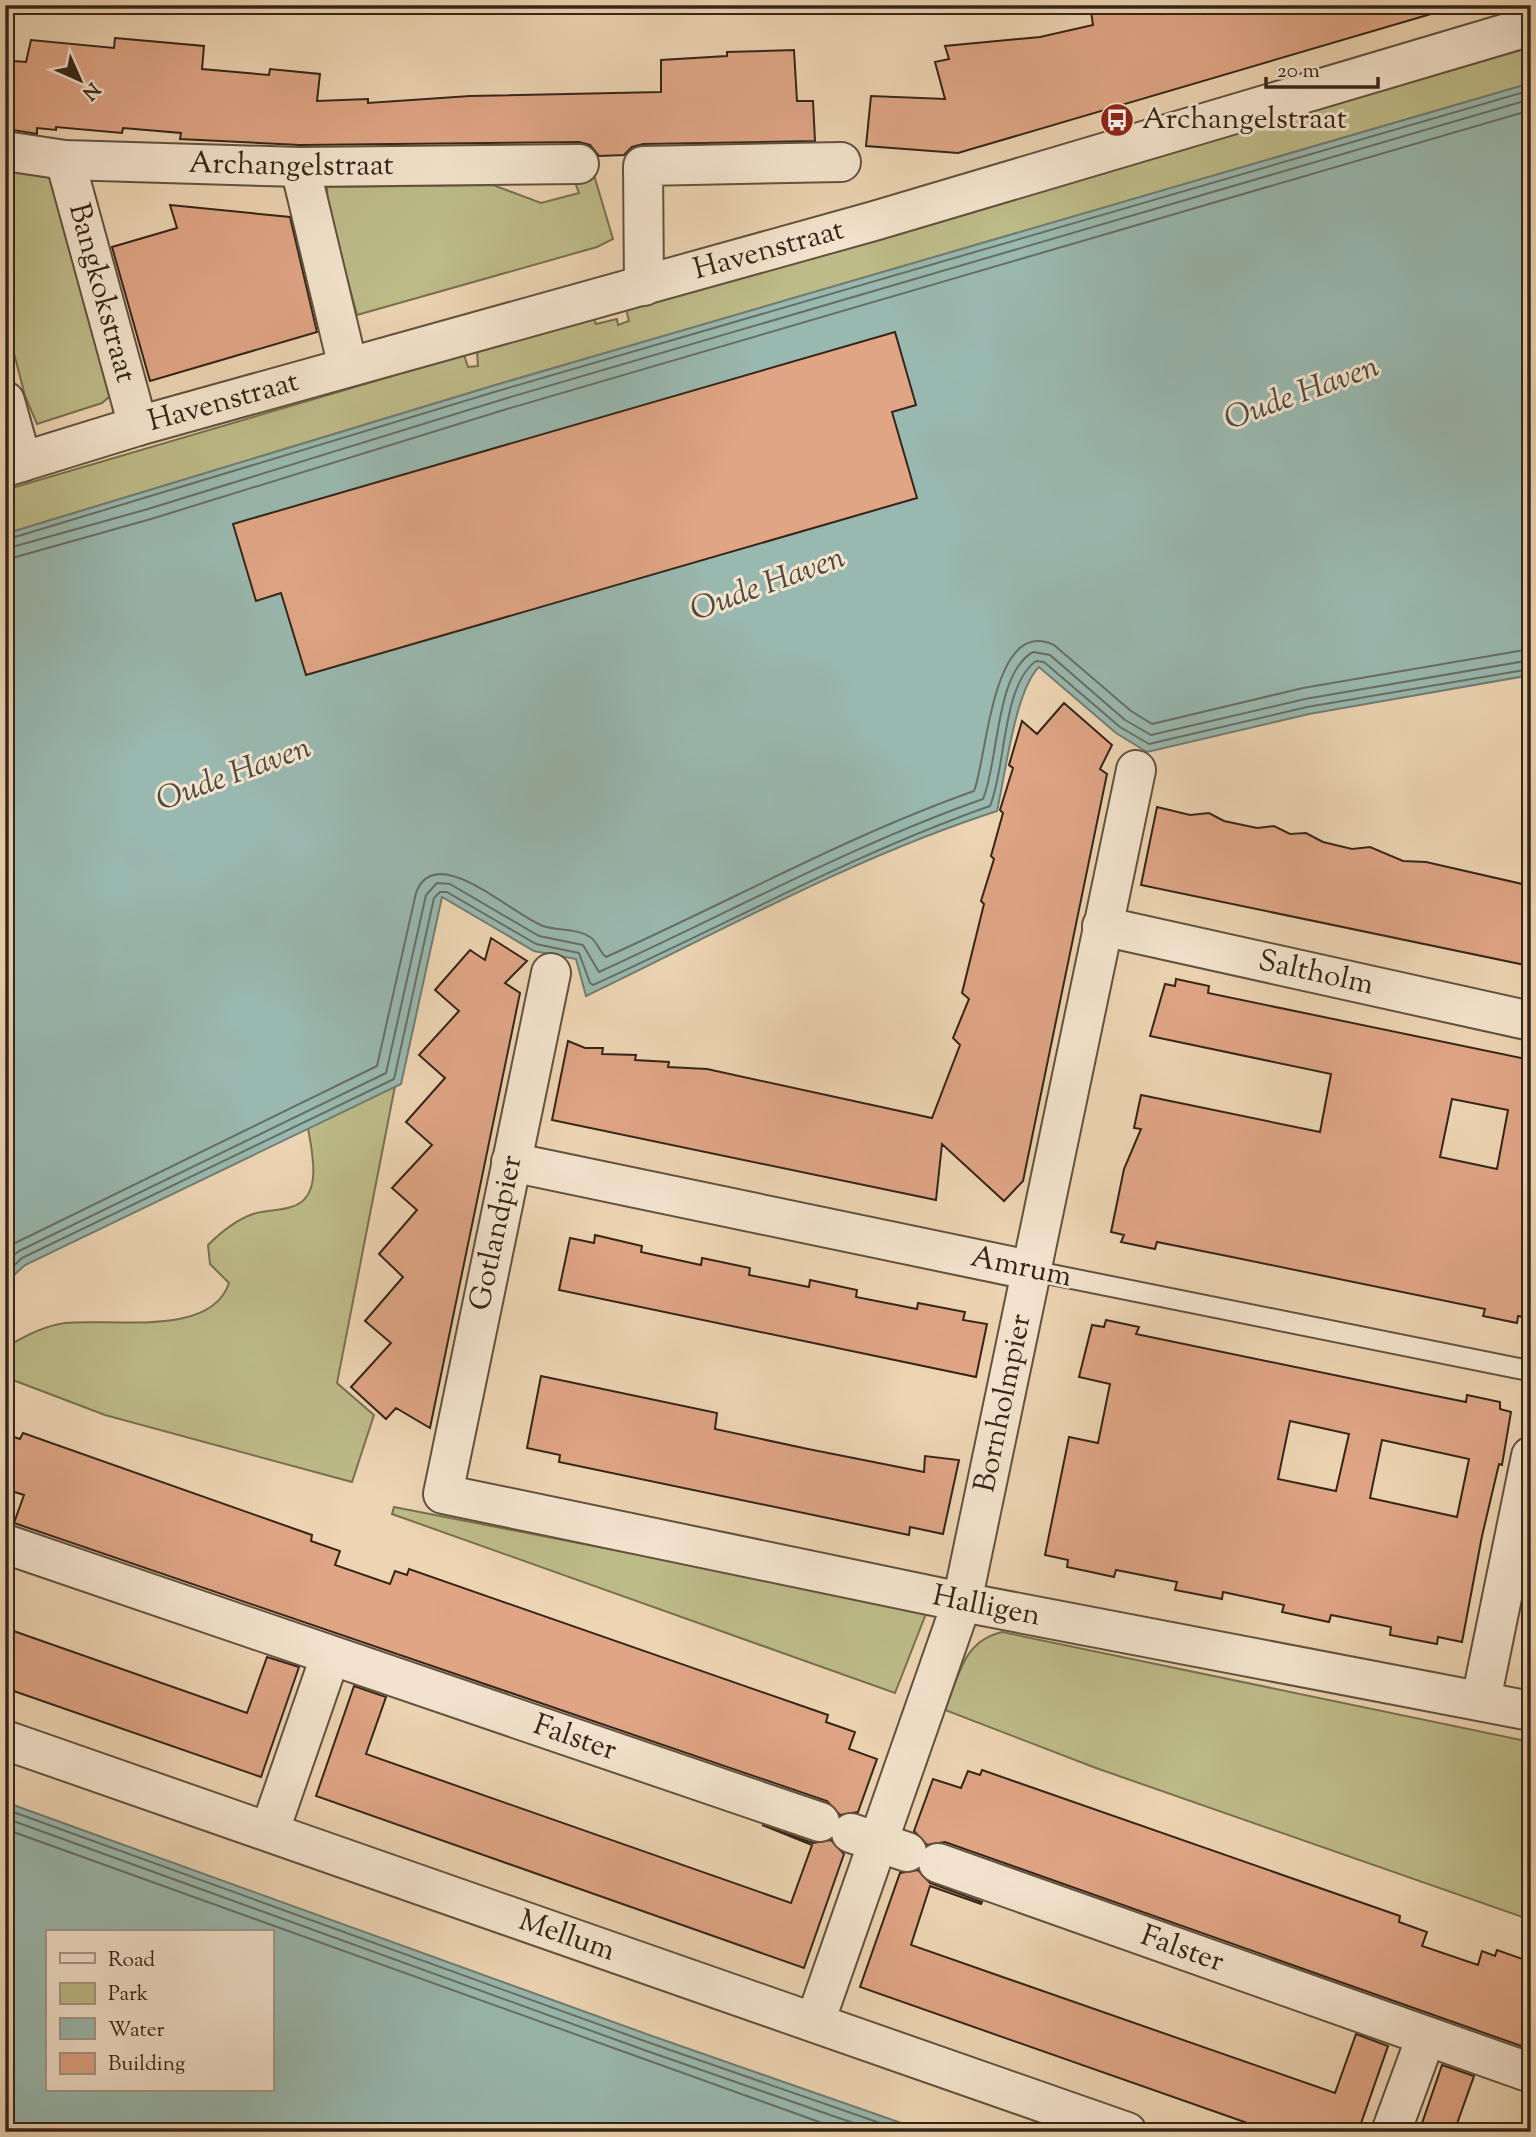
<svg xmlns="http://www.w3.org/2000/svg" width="1536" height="2137" font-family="'Sorts Mill Goudy',serif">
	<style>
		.green { fill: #bdbb88; stroke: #797050; stroke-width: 2 }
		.water { fill: #99b8af; stroke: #717e73; stroke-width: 2; fill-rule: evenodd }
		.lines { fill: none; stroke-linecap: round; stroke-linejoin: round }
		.shore { stroke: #676f64; stroke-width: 2 }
		.building { fill: #dfa585; stroke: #352619; stroke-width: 2; fill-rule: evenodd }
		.service-casing { stroke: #63523f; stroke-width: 23 }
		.minor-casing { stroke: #63523f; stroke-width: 42 }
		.service { stroke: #f3e3cd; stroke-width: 19 }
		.minor { stroke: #f3e3cd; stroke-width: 38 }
		.labels { text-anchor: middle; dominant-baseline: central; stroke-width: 6; stroke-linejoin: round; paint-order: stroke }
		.poi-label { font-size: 30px; fill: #352619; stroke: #f3e3cd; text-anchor: start }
		.street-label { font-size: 30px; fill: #352619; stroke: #f3e3cd }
		.water-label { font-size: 32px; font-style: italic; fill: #4e4a3e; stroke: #f3e3cd }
	</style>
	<rect width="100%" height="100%" fill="#edd4b2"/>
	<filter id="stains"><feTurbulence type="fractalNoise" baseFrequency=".00286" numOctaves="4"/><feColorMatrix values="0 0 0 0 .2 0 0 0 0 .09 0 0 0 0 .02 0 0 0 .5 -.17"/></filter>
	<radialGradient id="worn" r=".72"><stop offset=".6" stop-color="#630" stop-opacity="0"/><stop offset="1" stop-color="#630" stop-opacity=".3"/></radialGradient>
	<path class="green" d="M1531 47V83L499 384 5 534V490L464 355 468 367 478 366 477 351 593 317 596 324 617 319 618 325 629 321 626 309Z
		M5 165 58 173 116 391 102 403 37 424 25 396 5 318Z
		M591 165 613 239 597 247 357 315 328 208 327 187 493 185 541 203 579 193 570 169Z
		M395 1086 337 1383 374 1415 352 1482 105 1415 5 1377V1348C24 1336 43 1326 65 1323 112 1318 211 1338 229 1283L210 1264 208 1245C220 1233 236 1220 253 1214 265 1210 279 1211 291 1207 324 1198 312 1152 308 1128Z
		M394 1507 927 1611 895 1693 392 1514Z
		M1002 1632 1531 1742V1920L1096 1768 945 1710C959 1676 963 1641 1002 1632Z"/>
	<path class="water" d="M1531 83V675L1309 714 1147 752 1116 733 1039 667C1015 690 1005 776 997 811 855 857 721 931 586 996L576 959 534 951 442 897 401 1084 25 1265 5 1283V534L499 384Z
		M5 1802 652 2036 927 2132 5 2131ZM47 1932H271V2090H47Z"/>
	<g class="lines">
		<path class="shore" d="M5 540 501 390 1531 90
			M5 549 148 509 504 399 1531 99
			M5 560 151 519 507 409 1531 110
			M5 1248 377 1066 416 893C435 840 511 914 543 926 558 931 577 928 590 937 598 942 599 952 606 957 729 902 847 836 974 791 987 759 992 615 1054 645L1131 711 1152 724 1303 688 1531 649
			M5 1262 19 1251 386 1073 426 895 437 883 450 884 539 936 583 945 599 972C727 914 850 846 983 799 999 761 995 673 1033 652L1050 655 1125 720 1151 735 1305 699 1531 660
			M5 1274 22 1258 394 1079 434 898 440 892H447L536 944 579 953 590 983 593 985C726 925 853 854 990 806 1006 768 1002 685 1036 661L1044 662 1120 727 1149 744 1307 707 1531 669
			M5 1809 650 2043 906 2132
			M5 1818 647 2051 879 2132
			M5 1829 847 2132"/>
	</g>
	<path class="building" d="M1090 5H1159L1162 14 1193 5H1201L1204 14 1235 5H1430L1431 14 958 153 866 146 871 96 945 99 935 62 949 59 945 46 1040 37 1093 25Z
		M115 38 204 46 202 69 269 75 270 69 320 74 317 101 368 99V103L470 96 661 92V60L727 56V52L794 50 797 101H813L815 141 643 144 632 147 624 155 599 156 590 145 579 142 300 145 180 139 181 133 123 128 122 133 56 127V130L37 128V134L7 129 5 67 14 68V61L26 62 31 40 114 48Z
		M170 205 290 217 317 332 150 381 112 247 177 228Z
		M895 332 916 405 892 412 917 498 306 675 281 593 256 601 233 524Z
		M1064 703 1112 745 1100 769 1107 774 1023 1181 1004 1201 942 1144 936 1200 552 1120 568 1041 585 1048H603L602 1054 636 1055 635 1060 669 1062 668 1067 707 1069 932 1118 960 1045 953 1038 969 999 962 993 984 904 981 901 994 859 991 856 1003 813 1000 810 1013 768 1009 765 1022 721 1037 734Z
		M1157 807 1190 815 1209 813 1224 821 1257 828 1274 826 1290 834 1306 833 1323 842 1352 849 1370 847 1403 861 1426 862 1531 886V932L1525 965 1141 885Z
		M491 938 527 961 505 983 520 993 430 1428 396 1408 386 1419 351 1387 391 1343 365 1321 403 1277 379 1254 417 1210 392 1188 432 1145 406 1122 445 1078 419 1055 459 1011 435 990 470 950 485 960Z
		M1176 979 1209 986 1208 993 1531 1060V1319L1518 1316 1517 1323 1483 1316 1485 1309 1232 1257 1157 1242 1155 1249 1121 1242 1124 1235 1111 1232 1124 1169 1141 1129 1134 1128 1141 1095 1320 1132 1331 1074 1150 1036 1165 984 1175 986ZM1452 1099 1508 1110 1497 1169 1440 1157Z
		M595 1235 642 1246 641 1252 701 1265 702 1258 750 1268 749 1275 809 1287 810 1280 857 1290 856 1297 917 1309 918 1303 965 1312 963 1320 987 1324 976 1377 559 1290 570 1238 594 1243Z
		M1106 1320 1139 1327 1136 1334 1421 1393 1466 1402 1467 1395 1500 1402V1409L1511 1412 1502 1465 1499 1464 1482 1536 1462 1642 1438 1637 1437 1644 1390 1635 1391 1627 1331 1615 1329 1622 1282 1612 1284 1605 1223 1592 1222 1599 1175 1590 1177 1582 1116 1570 1114 1577 1091 1572 1067 1567 1068 1560 1045 1555 1069 1437 1098 1443 1110 1384 1079 1377 1092 1325 1104 1327ZM1290 1421 1349 1434 1336 1491 1278 1479ZM1382 1440 1469 1459 1457 1517 1370 1498Z
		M541 1376 717 1413 715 1429 808 1449 924 1472 925 1456 959 1460 943 1534 910 1527 909 1535 559 1462 560 1455 527 1448Z
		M23 1433 312 1535 311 1541 340 1551 335 1565 390 1584 395 1571 407 1575 409 1569 828 1715 826 1722 855 1732 849 1749 877 1759 858 1812 840 1815 827 1801 14 1523 24 1495 5 1489V1434L20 1439Z
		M5 1628 247 1713 267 1657 299 1667 261 1777 5 1688Z
		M354 1686 386 1697 366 1754 791 1903 812 1845 762 1825 813 1843 831 1840 844 1854 804 1968 316 1796Z
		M982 1770 1400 1916 1399 1922 1427 1932 1422 1946 1478 1965 1482 1951 1495 1956 1497 1950 1531 1962V2030L1524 2047 945 1842 927 1845 914 1831 933 1779 961 1788 968 1771 980 1775Z
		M918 1870 930 1883 982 1902 981 1904 930 1886 911 1945 1335 2093 1356 2034 1388 2046 1358 2132H1273L860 1987 900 1873Z
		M1442 2065 1474 2076 1454 2132H1419Z"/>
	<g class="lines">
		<g class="service-casing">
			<path id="service" d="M1029 1270 1531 1371"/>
		</g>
		<g class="minor-casing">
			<g id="minor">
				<path id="s1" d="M5 151 65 160 300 167 579 164"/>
				<path id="s2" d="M65 160 138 426"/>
				<path d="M300 167 348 367"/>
				<path d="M644 286 643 166 841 162"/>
				<path d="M5 401 22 462"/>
				<path id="s3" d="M5 467 138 426 874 221 1531 26"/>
				<path id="s4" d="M1102 926 1531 1021"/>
				<path id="s5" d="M551 973 443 1494 962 1602 1531 1711"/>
				<path d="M511 1162 1029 1270"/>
				<path id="s6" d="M5 1544 820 1822"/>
				<path d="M1481 1700 1531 1456"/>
				<path id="s7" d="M5 1740 1127 2132"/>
				<path d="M270 1830 330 1657"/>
				<path d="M851 1833 907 1852"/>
				<path id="s8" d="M938 1863 1531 2073"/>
				<path id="s9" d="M815 2022 962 1602 1136 770"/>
				<path d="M1391 2132 1426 2037"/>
			</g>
		</g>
		<use href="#service" class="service"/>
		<use href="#minor" class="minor"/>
	</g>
	<defs>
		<g id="bus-disc" transform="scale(1.75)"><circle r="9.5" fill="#8f2418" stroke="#f3e3cd"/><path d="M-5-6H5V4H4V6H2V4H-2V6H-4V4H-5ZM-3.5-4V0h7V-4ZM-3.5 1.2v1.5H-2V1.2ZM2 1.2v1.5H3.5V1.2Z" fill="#fff"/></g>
	</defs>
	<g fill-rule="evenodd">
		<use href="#bus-disc" x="1117" y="120"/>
	</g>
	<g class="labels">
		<g class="poi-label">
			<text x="1142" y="120">Archangelstraat</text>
		</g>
		<g class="street-label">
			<text stroke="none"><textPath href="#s1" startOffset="287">Archangelstraat</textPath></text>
			<text stroke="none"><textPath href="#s3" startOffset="794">Havenstraat</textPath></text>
			<text stroke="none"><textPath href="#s2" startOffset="138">Bangkokstraat</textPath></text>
			<text stroke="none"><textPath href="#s3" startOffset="228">Havenstraat</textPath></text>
			<text stroke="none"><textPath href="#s4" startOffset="219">Saltholm</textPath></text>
			<text transform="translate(497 1233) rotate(-78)">Gotlandpier</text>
			<text transform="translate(1021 1268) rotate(12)">Amrum</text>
			<text stroke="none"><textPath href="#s9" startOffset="648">Bornholmpier</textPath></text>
			<text stroke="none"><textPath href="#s5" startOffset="1087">Halligen</textPath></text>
			<text stroke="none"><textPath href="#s6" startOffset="602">Falster</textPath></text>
			<text stroke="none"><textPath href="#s7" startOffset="595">Mellum</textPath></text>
			<text stroke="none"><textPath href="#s8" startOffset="259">Falster</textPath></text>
		</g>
		<g class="water-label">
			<text transform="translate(1302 394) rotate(-20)">Oude Haven</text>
			<text transform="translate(768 585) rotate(-20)">Oude Haven</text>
			<text transform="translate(234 775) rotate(-20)">Oude Haven</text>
		</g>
	</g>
	<rect width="1536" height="2137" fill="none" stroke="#edd4b2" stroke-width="28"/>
	<rect x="7" y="7" width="1522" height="2123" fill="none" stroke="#352619" stroke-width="3.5"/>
	<rect x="14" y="14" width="1508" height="2109" fill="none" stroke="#352619" stroke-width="2"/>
	<rect x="46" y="1930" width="228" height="161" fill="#f3e3cd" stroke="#a79785" stroke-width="2"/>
	<rect x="60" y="1953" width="35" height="10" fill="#f3e3cd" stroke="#a79785" stroke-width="2"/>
	<text x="108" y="1966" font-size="21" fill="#352619">Road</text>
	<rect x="60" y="1983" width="35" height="21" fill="#bdbb88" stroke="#a79785" stroke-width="2"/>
	<text x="108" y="2000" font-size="21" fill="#352619">Park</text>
	<rect x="60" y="2018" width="35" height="21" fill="#99b8af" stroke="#a79785" stroke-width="2"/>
	<text x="108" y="2036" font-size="21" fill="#352619">Water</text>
	<rect x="60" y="2053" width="35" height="21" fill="#dfa585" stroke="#a79785" stroke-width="2"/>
	<text x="108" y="2070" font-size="21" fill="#352619">Building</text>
	<g transform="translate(80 80) rotate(135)" stroke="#f3e3cd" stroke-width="5" paint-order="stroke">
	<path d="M0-5L12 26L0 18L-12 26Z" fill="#352619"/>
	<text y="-10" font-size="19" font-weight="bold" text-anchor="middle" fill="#352619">N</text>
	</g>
	<path d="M1266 77v10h112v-10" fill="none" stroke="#352619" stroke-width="3.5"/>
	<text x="1277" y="77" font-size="21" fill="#352619" stroke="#f3e3cd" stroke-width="5" paint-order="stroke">20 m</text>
	<rect width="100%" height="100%" filter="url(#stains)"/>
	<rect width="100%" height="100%" fill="url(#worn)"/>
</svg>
